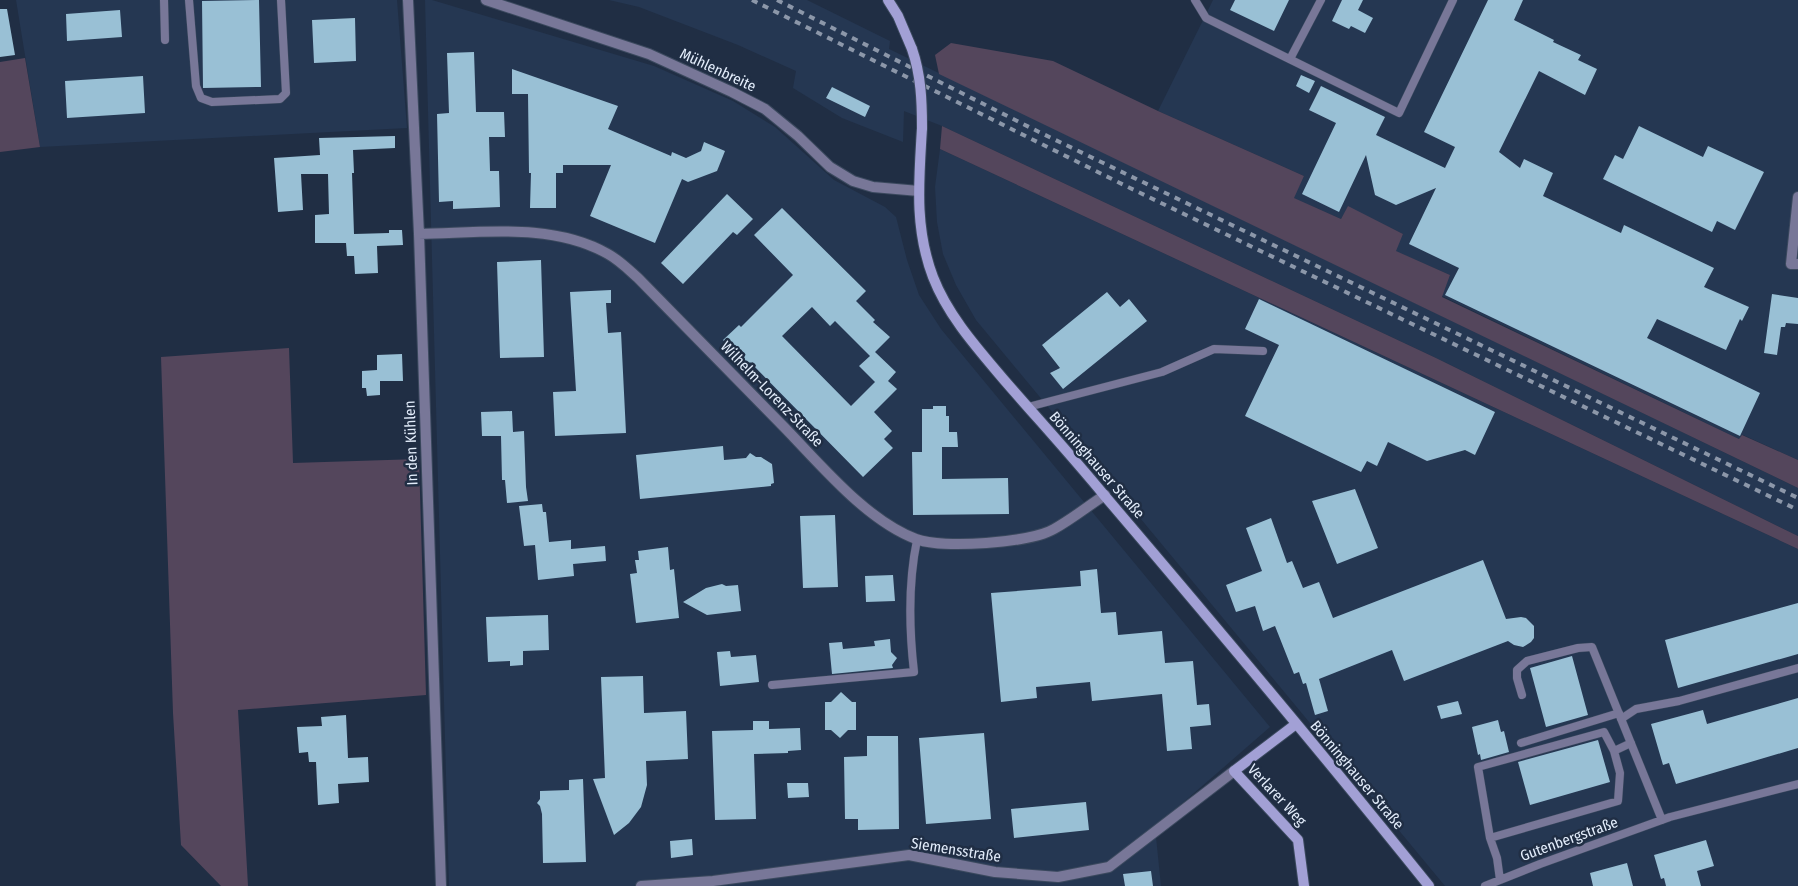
<svg xmlns="http://www.w3.org/2000/svg" width="1798" height="886" font-family="'Fira Sans Condensed',sans-serif">
	<style>
		.built { fill: #253752 }
		.green { fill: #54465c }
		.building { fill: #99c0d5; fill-rule: evenodd }
		.lines { fill: none; stroke-linecap: round; stroke-linejoin: round }
		.lane-casing { stroke: #3b495e; stroke-width: 9 }
		.street-casing { stroke: #3b495e; stroke-width: 12 }
		.secondary-casing { stroke: #3b495e; stroke-width: 12 }
		.lane { stroke: #787798; stroke-width: 8 }
		.street { stroke: #787798; stroke-width: 10 }
		.secondary { stroke: #a2a0d5; stroke-width: 10 }
		.rail { stroke: #8c97a9; stroke-width: 4; stroke-dasharray: 6 6; stroke-linecap: butt }
		.secondary-bridge-casing { stroke: #3b495e; stroke-width: 12; stroke-linecap: butt }
		.secondary-bridge { stroke: #a2a0d5; stroke-width: 10 }
		.labels { text-anchor: middle; dominant-baseline: central; stroke-width: 5; stroke-linejoin: round; paint-order: stroke }
		.street-label { font-size: 15px; fill: #e3edfb; stroke: #202e44 }
	</style>
	<rect width="100%" height="100%" fill="#202e44"/>
	<path class="built" d="M16 0H397L407 128 40 147Z
		M425 0H432L654 66 733 101 775 127 834 180 885 207 896 217 907 260 919 295 941 329 1270 727 1155 827 1161 886H449Z
		M609 0H807L890 41 889 49 1798 488V536L1436 358 942 126 904 111 903 142 842 118 793 88 796 71 738 45 639 7Z
		M1213 0H1798V460L1743 435 1739 439 1442 296 1450 275 1395 251 1403 234 1348 207 1341 219 1293 198 1304 176 1158 111Z
		M940 149 1798 549V886H1445L976 320 956 285 943 254 937 222 935 187Z"/>
	<path class="green" d="M951 43 1053 61 1158 111 1304 176 1294 198 1341 219 1348 206 1403 234 1396 251 1450 275 1442 297 1739 439 1742 435 1798 460V488L939 74 935 55Z
		M25 58 40 147 0 152V62Z
		M942 126 1436 358 1798 536V549L940 149Z
		M289 348 293 463 419 459 426 695 238 710 248 886H221L181 845 173 713 161 357Z"/>
	<path class="building" d="M259 0 261 87 203 88 202 1Z
		M1235 0H1289L1274 31 1230 10Z
		M1342 0H1363L1358 10 1373 18 1365 33 1351 26 1349 29 1332 21Z
		M1488 0H1523L1514 20 1554 40 1553 42 1581 55 1578 60 1597 69 1585 95 1539 71 1499 152 1520 168 1524 159 1553 173 1543 196 1621 233 1624 225 1714 268 1704 287 1749 307 1742 321 1740 319 1726 350 1657 319 1647 338 1760 393 1740 436 1445 295 1459 268 1409 244 1436 188 1396 205 1375 195 1366 155 1339 212 1302 194 1336 123 1309 110 1321 86 1385 117 1376 135 1445 168 1455 147 1424 132Z
		M0 9H7L15 55 0 57Z
		M120 10 122 37 67 41 66 14Z
		M355 18 356 61 314 63 312 20Z
		M474 52 476 112H504L505 137H489L490 171H499L500 207 453 209V201L439 202 437 114 449 113 447 53Z
		M512 69 618 106 608 129 671 156 672 152 686 158 701 151 704 142 725 151 717 171 688 182 682 179 655 243 590 216 611 165H563V173H556V208H530L531 173H529L528 94H512Z
		M1301 75 1315 81 1309 93 1296 86Z
		M143 76 145 113 67 118 65 81Z
		M832 87 870 106 865 117 826 98Z
		M1639 126 1703 157 1708 146 1764 172 1735 230 1717 221 1712 232 1603 179 1615 155 1623 159Z
		M395 136V148L353 150 354 173H352L354 234 389 233V230H402L403 245 377 246 378 273 355 274 354 256H347L346 243H315V215L329 214 328 174H301L303 210 278 212 274 158 320 155 319 138Z
		M727 194 753 219 737 235 733 232 683 284 661 263Z
		M782 208 866 291 856 301 875 320 873 322 890 337 875 352 896 372 888 381 897 389 874 412 892 431 884 439 893 448 863 477 750 362 747 365 723 340 739 325 741 327 793 275 754 235ZM812 307 830 326 835 321 870 356 859 366 875 382 851 406 782 336Z
		M541 260 544 357 500 358 497 262Z
		M611 290V303H606L608 333 621 332 626 433 555 436 553 392 576 391 570 292Z
		M1107 292 1120 307 1129 299 1147 321 1063 389 1050 373 1060 368 1042 345Z
		M1772 294 1798 298V324L1786 323 1785 327H1781L1777 355 1764 353Z
		M1259 299 1495 412 1475 455 1465 450 1427 461 1388 442 1377 466 1367 461 1361 472 1245 416 1279 345 1245 329Z
		M402 354 403 381H380V395L367 396 366 388H362V371L377 370V355Z
		M933 406H946V416H949V432H957L958 447H942V479L1008 478 1009 514 913 515 912 452H922V409H933Z
		M512 411 513 432 524 431 526 487 528 501 507 503 505 480H502L501 436H482L481 412Z
		M723 446 724 460 746 458 750 453 756 457H761L772 464 774 483 771 484V486L640 499 636 455Z
		M1355 489 1378 548 1337 564 1312 501Z
		M542 504 543 512H546L549 542 571 540V549L605 546 606 561 573 564 574 576 538 580 535 545 524 546 519 506Z
		M835 515 838 587 803 588 800 516Z
		M1271 518 1287 563 1292 561 1303 588 1319 582 1333 618 1483 560 1506 619 1521 617 1526 618 1534 626V638L1531 642 1523 647 1514 645 1508 641 1404 681 1392 650 1319 679 1328 711 1315 715 1306 683 1303 684 1299 672 1294 674 1275 626 1263 631 1255 606 1236 612 1226 585 1262 571 1246 528Z
		M668 547 670 570 674 569 679 618 636 623 630 574 637 573 635 560H639L638 551Z
		M1097 569 1101 613 1116 612 1118 635 1162 631 1165 663 1193 661 1197 705 1209 704 1211 725 1190 727 1192 749 1167 751 1162 694 1092 701 1090 682 1036 687 1037 698 1001 702 991 593 1081 586 1080 571Z
		M893 575 895 601 866 602 865 576Z
		M722 584 726 586 738 585 741 611 707 615 683 602 706 588Z
		M1798 603V654L1678 688 1665 640Z
		M548 615 549 650 523 651V665L510 666V661L488 662 486 617Z
		M890 639 891 652 897 658 892 665 893 668 832 674 829 643 842 642 843 649 875 646 874 641Z
		M730 651 731 657 756 655 759 682 720 686 717 652Z
		M1572 656 1588 715 1546 727 1530 668Z
		M643 676 644 713 686 711 688 759 646 761 647 785 641 807 629 823 614 835 593 779 605 778 601 677Z
		M841 692 852 702H856V730H848L840 738 831 730H825V702H831Z
		M1798 698V748L1676 784 1669 763 1663 765 1651 724 1703 710 1707 724Z
		M1458 701 1462 714 1441 719 1437 706Z
		M346 715 348 758 368 757 369 782 338 784 339 803 318 805 316 762H309L308 752 299 753 297 727 322 726 321 717Z
		M1498 720 1501 732 1504 731 1509 752 1481 760 1480 754 1478 755 1472 727Z
		M753 721H769V729L800 728 801 750 788 751V753L754 754 756 819 715 820 712 731 753 730Z
		M984 733 991 819 926 824 919 738Z
		M867 736H898L899 829 858 830V819H845L844 757 867 756Z
		M1598 740 1610 782 1530 805 1518 762Z
		M583 779 586 862 543 863 542 814 540 806 537 803 540 799V791L569 790V780Z
		M787 783H808L809 797 788 798Z
		M1086 802 1089 830 1014 838 1011 809Z
		M692 839 693 855 671 858 670 841Z
		M1706 840 1714 866 1697 871 1701 886H1666L1664 878 1661 879 1654 855Z
		M1627 863 1633 886H1593L1590 873Z
		M1151 871 1153 886H1125L1123 874Z"/>
	<g class="lines">
		<g class="lane-casing">
			<path id="lane" d="M164 0 165 40
				M189 0 196 86 201 98 212 102 280 99 286 93 281 0
				M1195 0 1206 18 1399 113 1453 0
				M1290 59 1321 0
				M1028 407 1162 372 1214 349 1263 351
				M772 685 914 672C909 628 908 583 917 540
				M1522 695 1517 678V670L1527 661 1578 648 1592 647 1662 820
				M1621 719 1636 709 1679 701 1798 668
				M1521 743 1619 713
				M1490 838 1618 801 1620 773 1614 751 1631 743
				M1500 880 1497 858 1490 838 1478 767 1604 732 1614 751
				M1485 886 1540 864 1670 817 1798 784"/>
		</g>
		<g class="street-casing">
			<path id="street" d="M408 0 419 234 441 886
				M486 0 649 54 732 92 765 109 798 136 830 167 853 181 873 187 919 191
				M1798 197 1791 264H1798
				M419 234C481 233 552 222 608 254 619 260 629 270 638 278 687 328 735 377 784 427 821 465 866 520 916 539 943 549 1030 543 1054 529 1072 519 1088 506 1105 495
				M641 886 713 881 909 855 995 872 1058 877 1109 867 1234 771"/>
		</g>
		<g class="secondary-casing">
			<path id="secondary" d="M888 0 898 16 912 49
				M922 128C919 180 914 227 933 277 948 316 978 349 1005 381 1038 419 1072 456 1104 495 1214 624 1323 754 1429 886
				M1296 724 1234 771 1298 840 1304 886"/>
		</g>
		<use href="#lane" class="lane"/>
		<use href="#street" class="street"/>
		<use href="#secondary" class="secondary"/>
		<path class="rail" d="M752 0 1130 188 1798 510
			M777 0 1039 132 1798 498"/>
		<g class="secondary-bridge-casing">
			<path id="secondary-bridge" d="M912 49C921 75 922 101 922 128"/>
		</g>
		<use href="#secondary-bridge" class="secondary-bridge"/>
	</g>
	<g class="labels">
		<g class="street-label">
			<text transform="translate(718 70) rotate(25)">Mühlenbreite</text>
			<text transform="translate(772 394) rotate(46)">Wilhelm-Lorenz-Straße</text>
			<text transform="translate(411 443) rotate(-92)">In den Kühlen</text>
			<text transform="translate(1097 465) rotate(49)">Bönninghauser Straße</text>
			<text transform="translate(1357 775) rotate(50)">Bönninghauser Straße</text>
			<text transform="translate(1277 795) rotate(47)">Verlarer Weg</text>
			<text transform="translate(1569 839) rotate(-20)">Gutenbergstraße</text>
			<text transform="translate(956 850) rotate(9)">Siemensstraße</text>
		</g>
	</g>
</svg>
